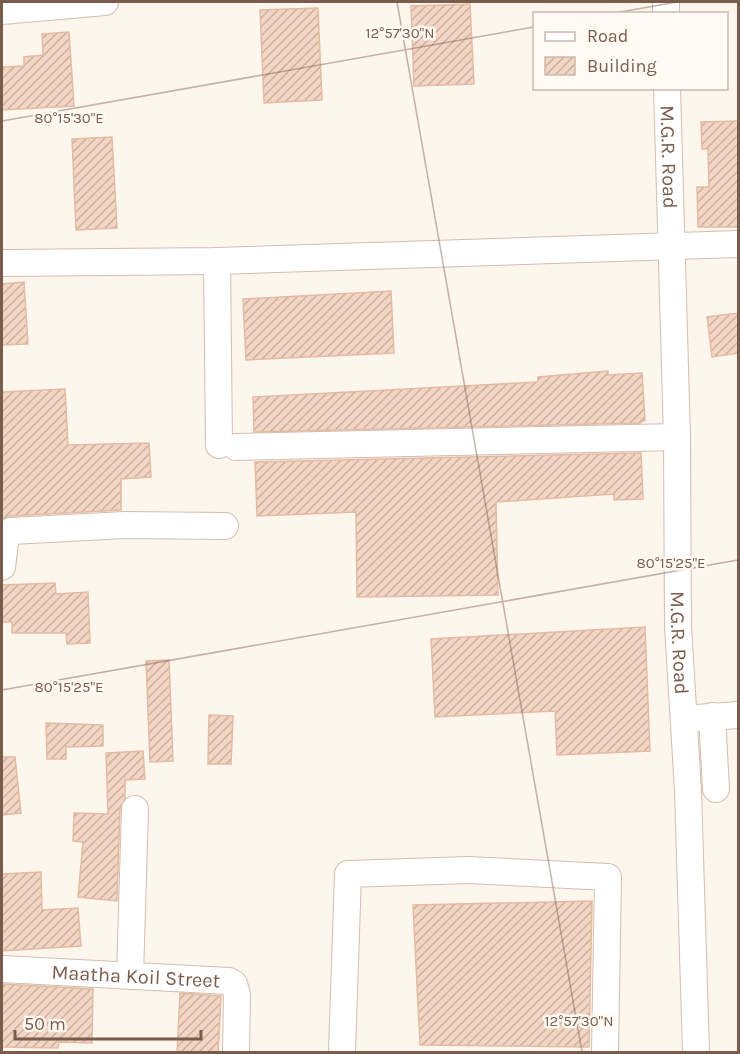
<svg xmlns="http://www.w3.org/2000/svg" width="740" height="1054" font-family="Karla,sans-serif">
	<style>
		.building { fill: url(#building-hatch); stroke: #e6bba3; stroke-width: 1.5 }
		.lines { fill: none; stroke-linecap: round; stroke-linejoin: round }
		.minor-casing { stroke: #d1beb0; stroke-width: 28 }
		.minor { stroke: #fff; stroke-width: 26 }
		.ticks { fill: none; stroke: #7a5c4d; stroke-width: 1.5; stroke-opacity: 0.45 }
		.labels { text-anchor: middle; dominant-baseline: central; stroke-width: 5; stroke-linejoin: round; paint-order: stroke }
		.street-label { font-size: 20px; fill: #7a5c4d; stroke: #fffaf3 }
		.ticks-label { font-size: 15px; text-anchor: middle; fill: #7a5c4d; stroke: #fffaf3; stroke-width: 5; stroke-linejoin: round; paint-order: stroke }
	</style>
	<defs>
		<pattern id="building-hatch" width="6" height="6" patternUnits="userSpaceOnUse" patternTransform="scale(1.5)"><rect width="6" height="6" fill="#f3d5c3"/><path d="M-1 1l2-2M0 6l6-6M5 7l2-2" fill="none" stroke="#cab0a1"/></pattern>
	</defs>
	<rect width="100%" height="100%" fill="#fdf6ec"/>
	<path class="building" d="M470 4 474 84 414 86 411 6Z
		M318 8 322 100 264 103 260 10Z
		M69 32 74 106 2 110V67L24 66V57L43 55 42 34Z
		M738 121V227H698L697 187H709L708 149H702L701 122Z
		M112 137 117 228 76 230 72 139Z
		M24 282 28 344 2 345V284Z
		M391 291 394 353 246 360 243 299Z
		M738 313V353L712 357 707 317Z
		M608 371V375L642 373 645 420 640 423 254 432 253 397 538 382V377Z
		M65 389 68 445 149 443 151 477 121 479V510L10 516 2 519V392Z
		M641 453 643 499 614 500V494L496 502 498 595 357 597 356 512 257 516 255 462Z
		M55 583 56 594 88 592 90 643 67 644 66 633H12V622H2V585Z
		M645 627 650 751 557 755 555 711 435 717 431 639Z
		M169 660 173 761 150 762 146 661Z
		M209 715 233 716 231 764H208Z
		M46 723 103 725V746L66 747V759H47Z
		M143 751 145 779 125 780V799L120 809 117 901 78 897 83 842 73 841 74 813 108 814 106 753Z
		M2 757H15L21 813 2 815Z
		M41 872 42 910 78 908 81 946 2 951V874Z
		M592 901 589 1047 420 1045 413 905Z
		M2 984 93 989 92 1043 59 1042 58 1048 2 1047Z
		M180 993 221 996 218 1053H177Z"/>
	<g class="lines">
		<g class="minor-casing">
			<g id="minor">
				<path d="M666 2V14"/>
				<path d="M2 11 105 2"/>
				<path id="s1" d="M667 88 677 437 678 626 688 791 696 1052"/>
				<path d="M217 261 219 445"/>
				<path d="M2 263 217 261 738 244"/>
				<path d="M236 447 677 437"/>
				<path d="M2 567 6 535 11 531 125 525 225 526"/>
				<path d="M712 716 716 789"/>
				<path d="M697 718 738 715"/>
				<path id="s2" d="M2 969 229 981 234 984 237 995 236 1052"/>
				<path d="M130 976 135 809"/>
				<path d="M342 1052 348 874 468 870 608 877 605 1052"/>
			</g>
		</g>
		<use href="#minor" class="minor"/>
	</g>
	<path class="ticks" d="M397 2 582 1052M609 14 677 2M2 121 534 27M2 690 738 560"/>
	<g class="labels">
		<g class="street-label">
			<text stroke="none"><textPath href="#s1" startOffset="69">M.G.R. Road</textPath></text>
			<text stroke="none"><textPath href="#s1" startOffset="555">M.G.R. Road</textPath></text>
			<text stroke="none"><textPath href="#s2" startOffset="134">Maatha Koil Street</textPath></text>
		</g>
	</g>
	<g class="ticks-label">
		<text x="400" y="38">12°57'30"N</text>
		<text x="69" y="123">80°15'30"E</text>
		<text x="671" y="568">80°15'25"E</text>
		<text x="69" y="692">80°15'25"E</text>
		<text x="579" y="1026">12°57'30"N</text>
	</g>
	<rect width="740" height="1054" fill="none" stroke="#7a5c4d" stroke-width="6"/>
	<rect x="533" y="12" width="195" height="78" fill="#fffaf3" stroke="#cabbb1" stroke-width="1.5"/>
	<rect x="545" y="32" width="30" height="9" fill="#ffffff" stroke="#cabbb1" stroke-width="1.5"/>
	<text x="587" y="42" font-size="18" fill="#7a5c4d">Road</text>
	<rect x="545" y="57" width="30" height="18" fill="url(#building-hatch)" stroke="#cabbb1" stroke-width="1.5"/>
	<text x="587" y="72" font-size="18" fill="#7a5c4d">Building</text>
	<path d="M15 1030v9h186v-9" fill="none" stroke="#7a5c4d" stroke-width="3"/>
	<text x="24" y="1030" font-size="18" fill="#7a5c4d" stroke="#fffaf3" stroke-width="4.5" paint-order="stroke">50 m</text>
</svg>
